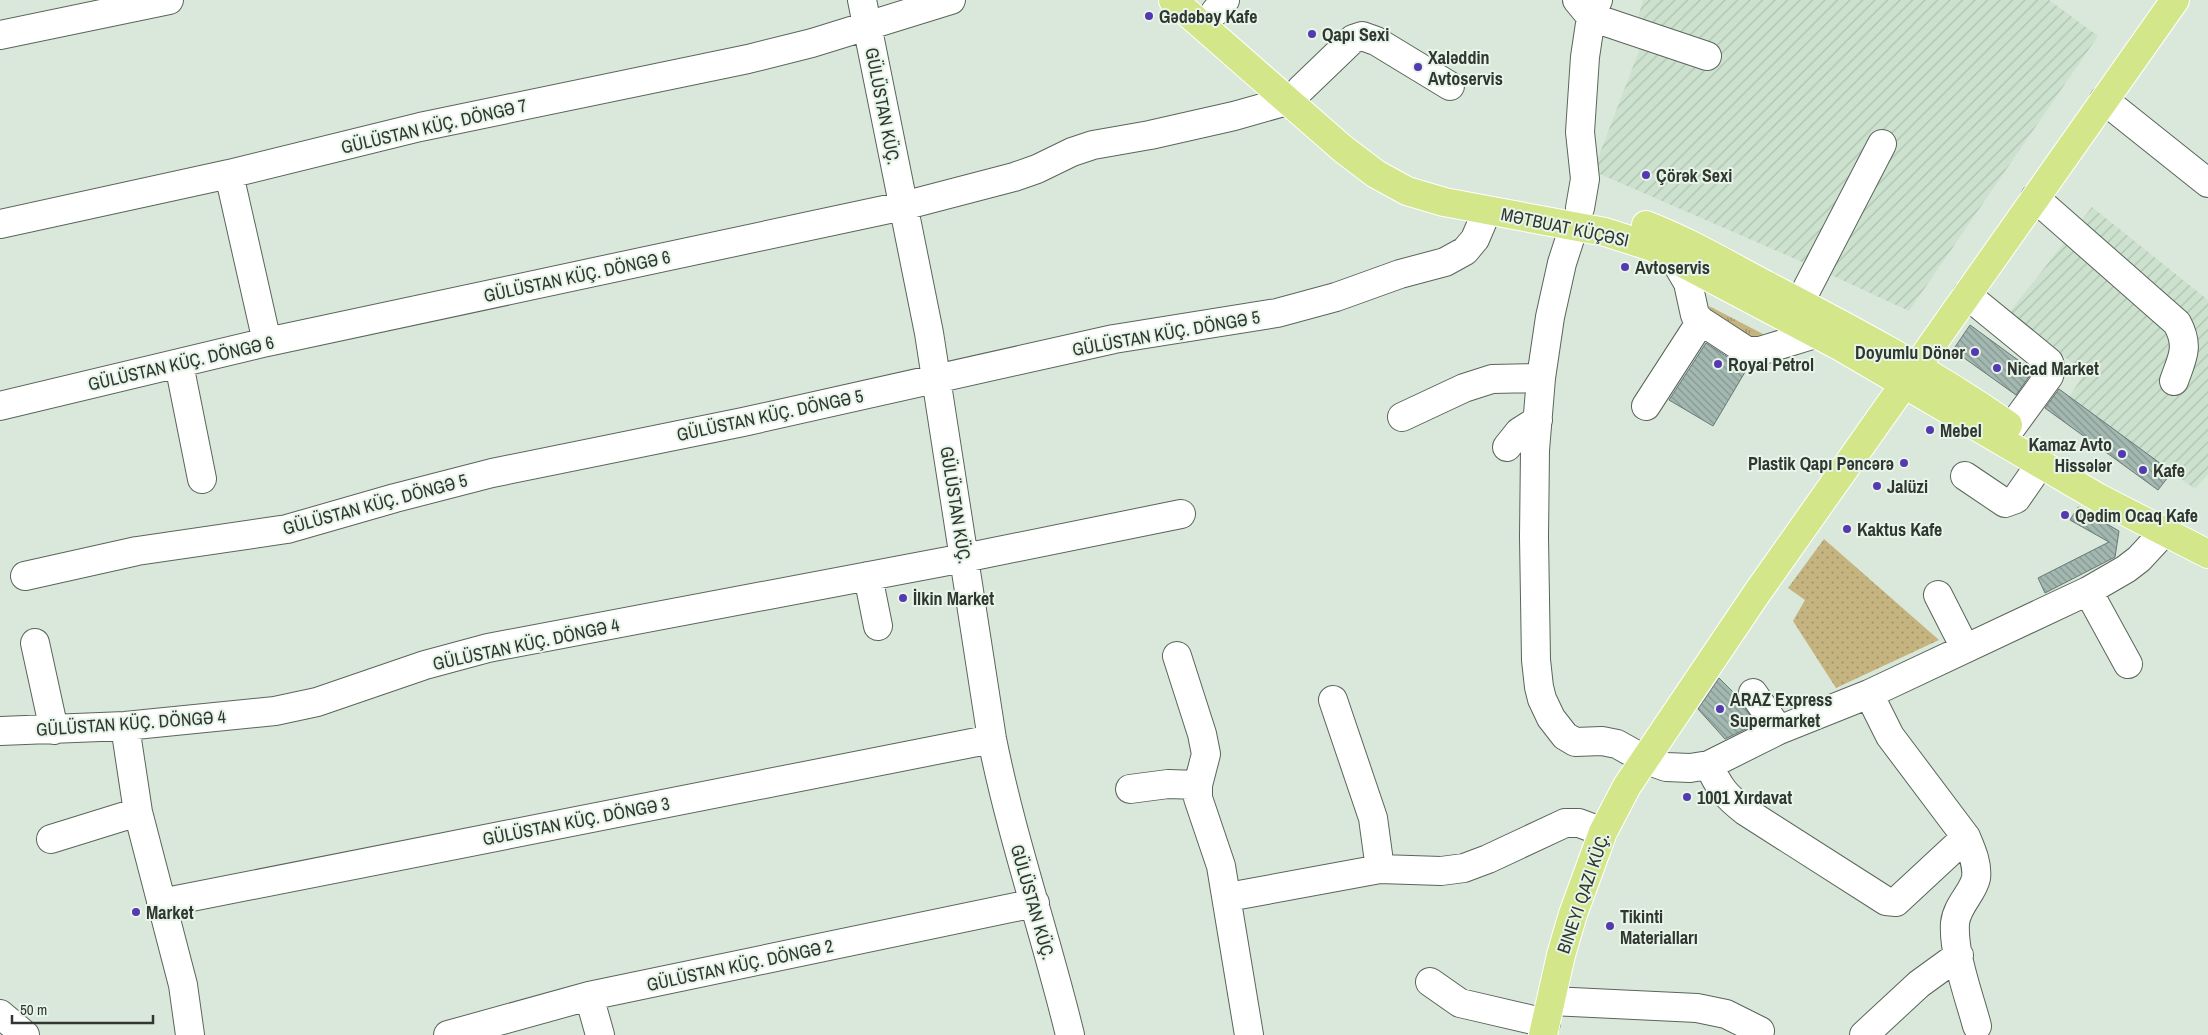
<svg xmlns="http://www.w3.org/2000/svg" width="2208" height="1035" font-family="'Archivo Narrow',sans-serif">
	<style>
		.industrial { fill: url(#industrial-furrows) }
		.grass { fill: url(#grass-tufts) }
		.park { fill: url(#park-dots) }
		.building { fill: url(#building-back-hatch); stroke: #677974 }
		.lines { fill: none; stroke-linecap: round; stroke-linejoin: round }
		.minor-casing { stroke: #59655a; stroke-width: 30 }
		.major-casing { stroke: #fff; stroke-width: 30 }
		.minor { stroke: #fff; stroke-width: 28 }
		.major { stroke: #d4e68a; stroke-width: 28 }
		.poi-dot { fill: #5539b1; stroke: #e7f5e8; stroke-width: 2 }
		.labels { text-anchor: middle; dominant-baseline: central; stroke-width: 4; stroke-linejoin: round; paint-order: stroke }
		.poi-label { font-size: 18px; font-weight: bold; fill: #313631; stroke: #e7f5e8; text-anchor: start }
		.street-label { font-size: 18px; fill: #313631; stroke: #e7f5e8 }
	</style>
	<defs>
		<pattern id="industrial-furrows" width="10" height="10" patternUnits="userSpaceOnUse" patternTransform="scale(1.25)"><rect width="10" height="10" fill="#cce1ce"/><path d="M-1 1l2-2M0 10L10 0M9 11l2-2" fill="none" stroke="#b0c2b1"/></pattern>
		<pattern id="grass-tufts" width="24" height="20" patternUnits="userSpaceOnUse" patternTransform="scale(1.25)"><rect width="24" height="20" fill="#c5b47f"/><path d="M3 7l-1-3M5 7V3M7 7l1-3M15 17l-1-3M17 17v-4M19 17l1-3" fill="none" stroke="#a19369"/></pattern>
		<pattern id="park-dots" width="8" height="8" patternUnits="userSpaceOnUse" patternTransform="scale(1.25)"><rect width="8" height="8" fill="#c5b47f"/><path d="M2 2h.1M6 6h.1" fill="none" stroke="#a19369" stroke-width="1.8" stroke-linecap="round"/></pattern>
		<pattern id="building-back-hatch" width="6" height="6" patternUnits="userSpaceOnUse" patternTransform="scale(1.25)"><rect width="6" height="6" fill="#a4b8b2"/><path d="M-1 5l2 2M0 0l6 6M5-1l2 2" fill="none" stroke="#869691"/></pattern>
	</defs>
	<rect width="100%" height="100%" fill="#dae8db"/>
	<path class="industrial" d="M1643 0H2049L2098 36 1909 311 1816 268 1593 171 1647 30 1636 25Z
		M2092 207 2208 300V474L2195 489 2069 397 2085 373 2009 313Z"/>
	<path class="grass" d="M1709 306 1765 335 1750 340 1711 319Z"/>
	<path class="park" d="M1824 539 1939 640 1836 688 1793 621 1805 600 1788 588Z"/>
	<path class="building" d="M1970 325 2033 371 2016 395 1953 350Z
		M1706 343 1738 364 1748 367 1713 426 1669 400Z
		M2059 389 2172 472 2158 490 2045 408Z
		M2078 507 2119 531 2115 557 2045 593 2038 578 2109 542 2070 520Z
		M1719 678 1738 697 1756 724 1725 739 1698 709Z"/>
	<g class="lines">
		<g class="minor-casing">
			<path id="minor" d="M862 0 929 333 992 739C1012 839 1046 936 1070 1035
				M1577 0 1591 17 1707 56
				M1215 12 1225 0
				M0 35 169 0
				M1301 89 1353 39 1362 36 1376 41 1450 86
				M2104 100 2208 183
				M229 174 267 342
				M2035 198 2177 323C2190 347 2182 358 2174 381
				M1580 208 1585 179 1580 132 1585 57 1591 17 1598 0
				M0 224 229 174 420 127 748 59 812 43 951 0
				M1574 226 1562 263 1550 317 1541 378 1535 450 1534 537 1536 660 1539 687 1542 699 1551 718 1565 736 1575 742 1602 741 1617 744 1644 759 1666 767 1690 768 1709 765 1779 730 1869 694 2088 591 2126 569 2139 559 2164 532
				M1674 259 1688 283 1695 315 1701 321 1747 351H1760L1815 334
				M1967 295 2049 362 2051 369 2049 376 2011 428
				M1800 302 1882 144
				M179 364 202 479
				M0 406 267 342 903 206 1014 177 1037 169 1072 152 1093 145 1150 135 1234 116 1287 101
				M1646 406 1701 321
				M1402 417 1464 388 1492 379 1541 378
				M1507 447 1519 432 1538 420
				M1965 476 2005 503 2016 499 2041 463
				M25 576 137 551 287 529 395 498 492 473 743 422 1114 339 1277 313 1336 297 1400 274 1445 262 1465 251 1475 239 1487 211
				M868 576 878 626
				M2088 591 2128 664
				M1938 595 1965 648
				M35 643 54 730
				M1177 656 1202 734 1206 754 1198 785V798L1221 866 1249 1035
				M1753 693 1779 730
				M1869 694 1890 736 1966 837C1971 849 1978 864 1976 878 1973 893 1957 905 1955 923 1953 954 1969 996 1977 1026
				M1333 700 1373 818 1380 869
				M125 726 138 812 183 985 190 1035
				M0 731 125 726 275 711 317 702 425 665 488 648 964 558 1181 514
				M1709 765C1719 788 1726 796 1745 811L1886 901 1896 902 1966 837
				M1130 789 1168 784 1198 785
				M51 839 138 812
				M1228 897 1380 869 1441 871 1464 868 1488 859 1565 823H1579L1603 832
				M161 903 992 739
				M1430 982 1460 1003 1546 1023
				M589 996 600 1035
				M1551 1001 1697 1008 1726 1014 1760 1031
				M0 1014 25 1035
				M448 1035 589 996 1035 903
				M1864 1035 1919 984 1959 955"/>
		</g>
		<g class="major-casing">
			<path id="major" d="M1173 0 1343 149 1376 174 1407 191 1444 202 1605 232 1652 247 1841 347 2099 498 2208 554
				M1646 225C1688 241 1728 265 1768 286 1851 329 1932 372 2008 425
				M1543 1035 1561 955 1573 914 1603 832 1627 786 1757 593 2175 0"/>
		</g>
		<use href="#minor" class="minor"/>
		<use href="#major" class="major"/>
	</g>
	<g class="poi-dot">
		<circle cx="1149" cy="16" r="5"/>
		<circle cx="1312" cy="34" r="5"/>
		<circle cx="1418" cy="67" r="5"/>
		<circle cx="1646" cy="175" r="5"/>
		<circle cx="1625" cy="267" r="5"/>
		<circle cx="1975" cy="352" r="5"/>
		<circle cx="1718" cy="364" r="5"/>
		<circle cx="1997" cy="368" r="5"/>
		<circle cx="1930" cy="430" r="5"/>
		<circle cx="2122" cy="454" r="5"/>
		<circle cx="1904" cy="463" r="5"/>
		<circle cx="2143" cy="470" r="5"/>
		<circle cx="1877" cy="486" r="5"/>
		<circle cx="2065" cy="515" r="5"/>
		<circle cx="1847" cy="529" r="5"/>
		<circle cx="903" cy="598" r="5"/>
		<circle cx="1720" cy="709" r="5"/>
		<circle cx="1687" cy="797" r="5"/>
		<circle cx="136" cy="912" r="5"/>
		<circle cx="1610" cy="926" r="5"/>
	</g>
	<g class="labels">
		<g class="poi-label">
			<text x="1159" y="16">Gədəbəy Kafe</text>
			<text x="1322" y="34">Qapı Sexi</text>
			<text x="1428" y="57">Xaləddin<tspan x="1428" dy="21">Avtoservis</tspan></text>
			<text x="1656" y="175">Çörək Sexi</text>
			<text x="1635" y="267">Avtoservis</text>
			<text x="1965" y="352" text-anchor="end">Doyumlu Dönər</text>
			<text x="1728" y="364">Royal Petrol</text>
			<text x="2007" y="368">Nicad Market</text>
			<text x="1940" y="430">Mebel</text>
			<text x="2112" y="444" text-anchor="end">Kamaz Avto<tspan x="2112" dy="21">Hissələr</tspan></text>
			<text x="1894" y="463" text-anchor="end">Plastik Qapı Pəncərə</text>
			<text x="2153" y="470">Kafe</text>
			<text x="1887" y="486">Jalüzi</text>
			<text x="2075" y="515">Qədim Ocaq Kafe</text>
			<text x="1857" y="529">Kaktus Kafe</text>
			<text x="913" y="598">İlkin Market</text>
			<text x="1730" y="699">ARAZ Express<tspan x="1730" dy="21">Supermarket</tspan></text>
			<text x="1697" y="797">1001 Xırdavat</text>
			<text x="146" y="912">Market</text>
			<text x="1620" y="916">Tikinti<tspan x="1620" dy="21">Materialları</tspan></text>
		</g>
		<g class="street-label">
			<text transform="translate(883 106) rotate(79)">GÜLÜSTAN KÜÇ.</text>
			<text transform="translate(434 126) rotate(-13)">GÜLÜSTAN KÜÇ. DÖNGƏ 7</text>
			<text transform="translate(1565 227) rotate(12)">MƏTBUAT KÜÇƏSI</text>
			<text transform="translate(577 276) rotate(-12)">GÜLÜSTAN KÜÇ. DÖNGƏ 6</text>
			<text transform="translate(1166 333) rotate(-10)">GÜLÜSTAN KÜÇ. DÖNGƏ 5</text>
			<text transform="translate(181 363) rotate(-13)">GÜLÜSTAN KÜÇ. DÖNGƏ 6</text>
			<text transform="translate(770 415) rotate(-12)">GÜLÜSTAN KÜÇ. DÖNGƏ 5</text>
			<text transform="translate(375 504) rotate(-15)">GÜLÜSTAN KÜÇ. DÖNGƏ 5</text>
			<text transform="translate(956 505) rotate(81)">GÜLÜSTAN KÜÇ.</text>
			<text transform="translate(526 644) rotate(-12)">GÜLÜSTAN KÜÇ. DÖNGƏ 4</text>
			<text transform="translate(131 723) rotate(-4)">GÜLÜSTAN KÜÇ. DÖNGƏ 4</text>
			<text transform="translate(576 821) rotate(-11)">GÜLÜSTAN KÜÇ. DÖNGƏ 3</text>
			<text transform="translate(1583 893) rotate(-71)">BINEYI QAZI KÜÇ.</text>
			<text transform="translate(1033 902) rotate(74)">GÜLÜSTAN KÜÇ.</text>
			<text transform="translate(740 965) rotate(-12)">GÜLÜSTAN KÜÇ. DÖNGƏ 2</text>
		</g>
	</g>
	<path d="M12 1015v8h141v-8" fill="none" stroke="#313631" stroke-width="2.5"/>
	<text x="20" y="1015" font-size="15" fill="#313631" stroke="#e7f5e8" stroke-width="4" paint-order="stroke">50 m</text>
</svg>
